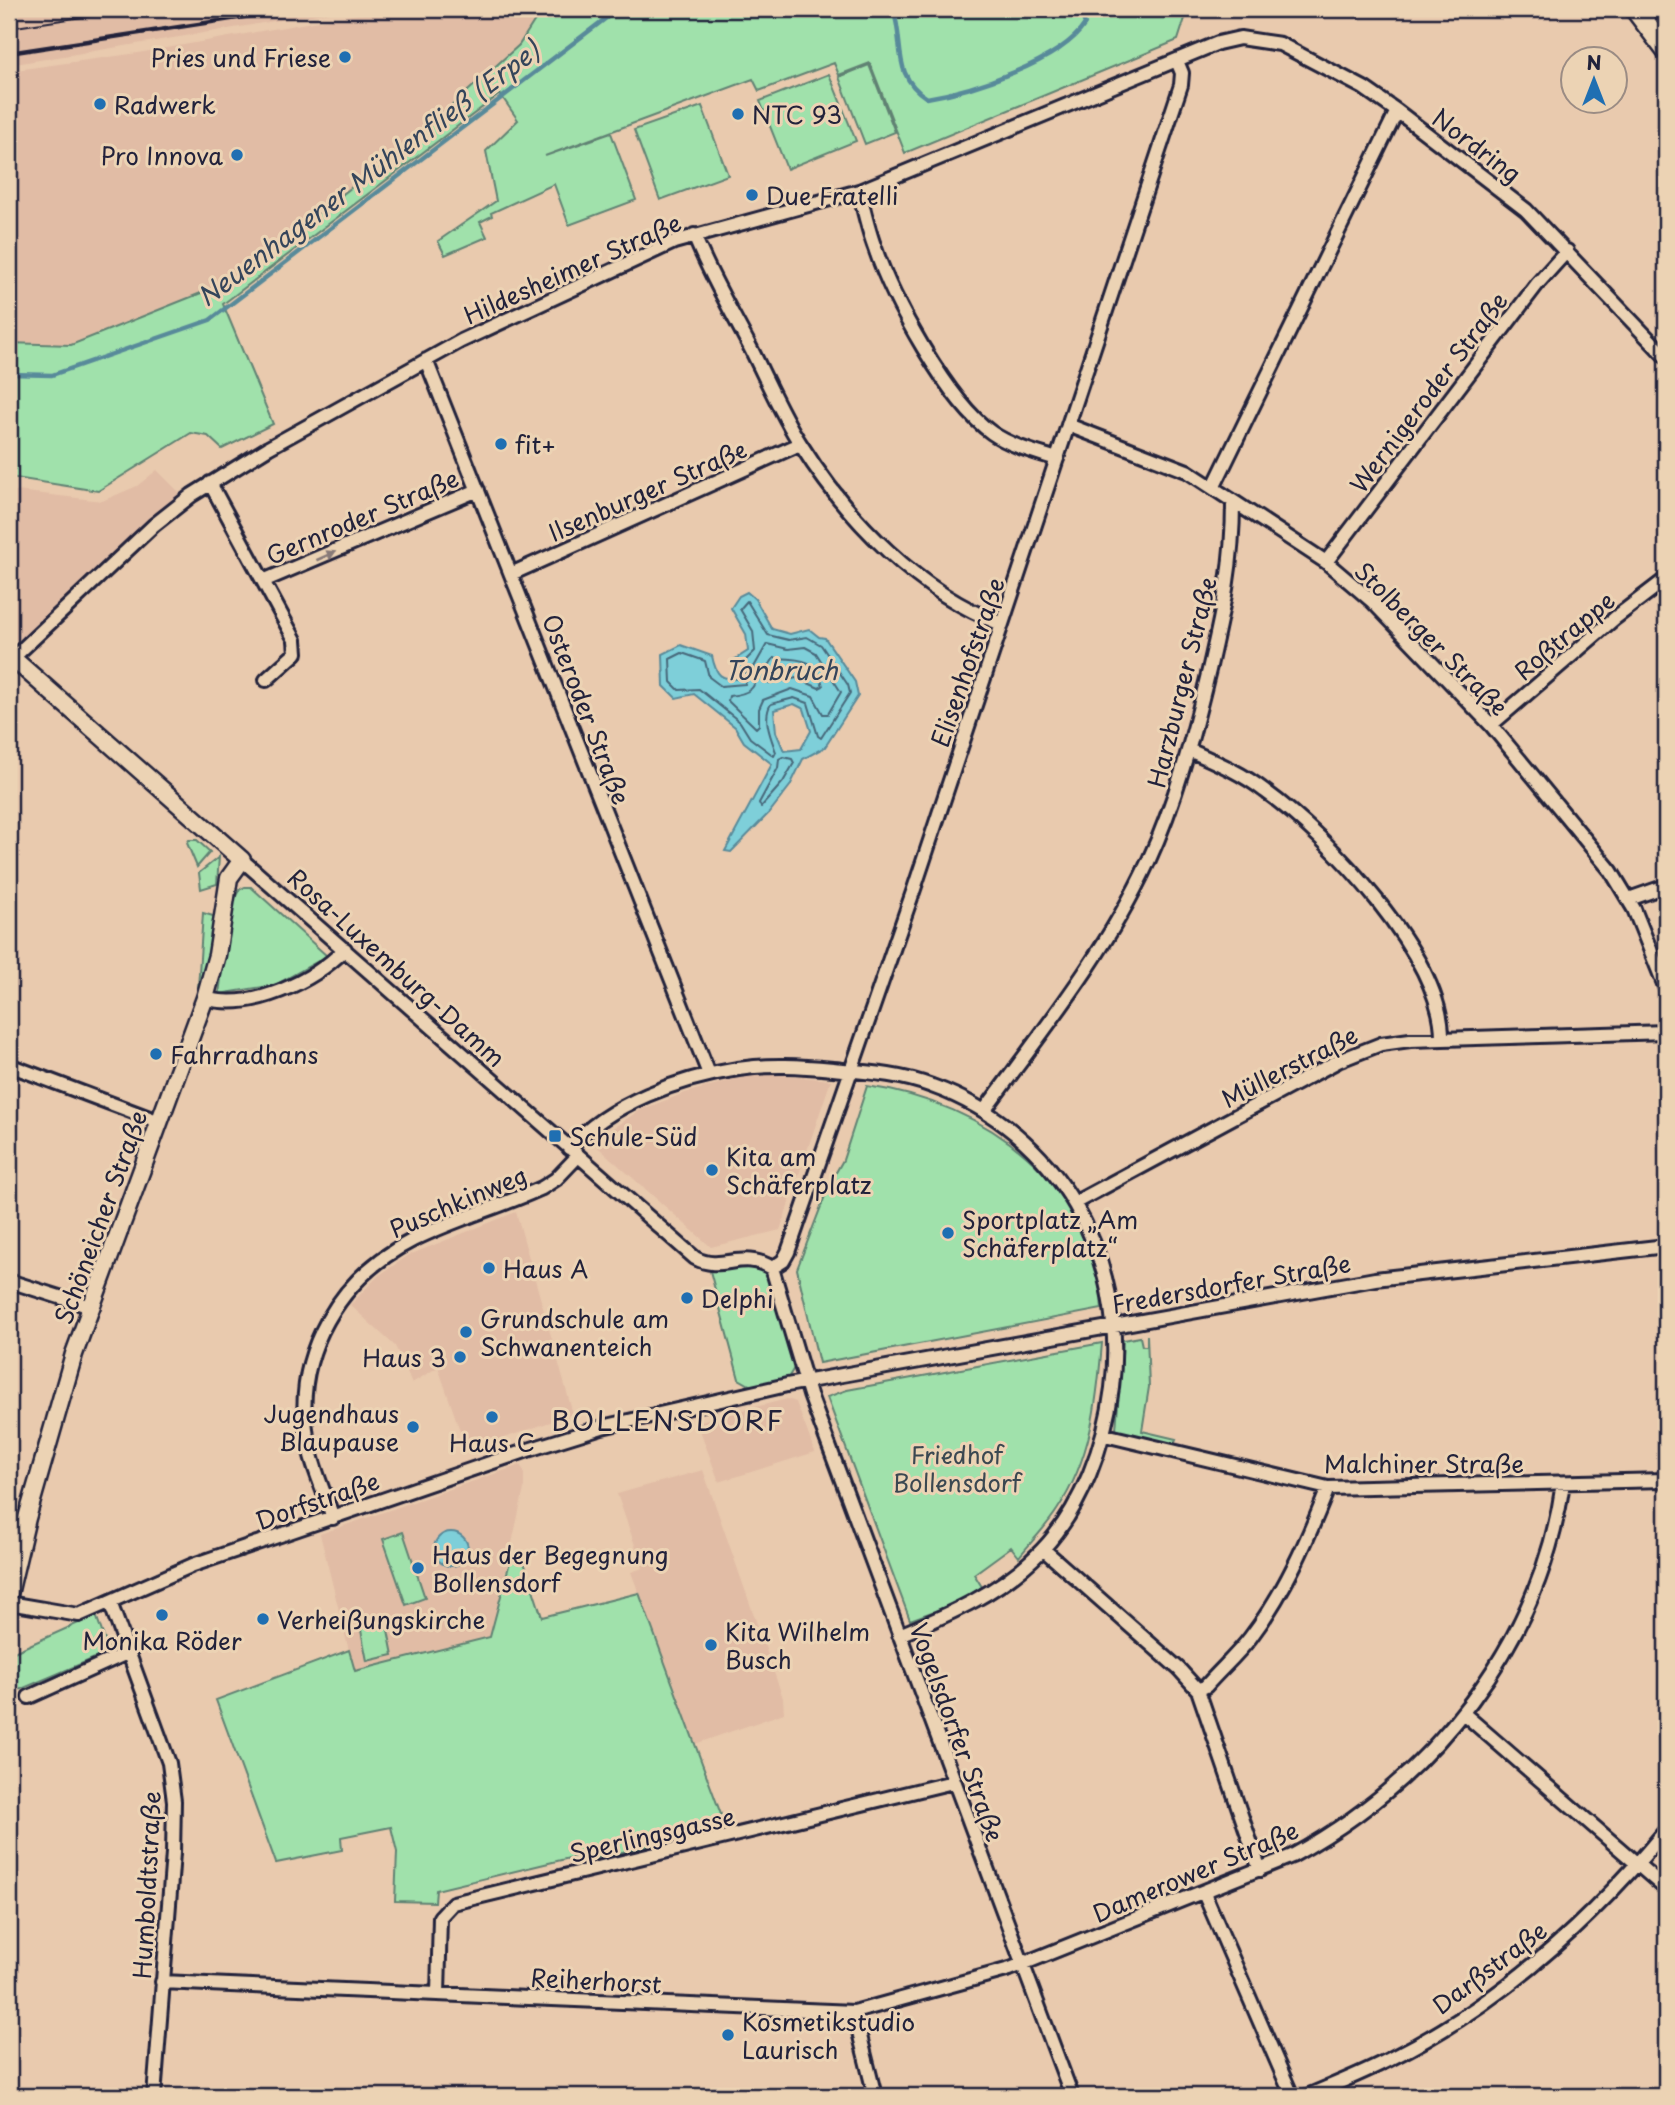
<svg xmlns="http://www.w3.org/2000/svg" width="1675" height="2105" font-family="'Playpen Sans',sans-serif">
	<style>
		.built { fill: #e1bca5 }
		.green { fill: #a0e1ab; stroke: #618273; stroke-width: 2 }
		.water { fill: #7ecfd9; stroke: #598a9a; stroke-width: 2; fill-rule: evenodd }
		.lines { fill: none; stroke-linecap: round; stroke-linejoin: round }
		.shore { stroke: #47677a; stroke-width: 2 }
		.stream { stroke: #598a9a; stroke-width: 4.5 }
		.minor-casing { stroke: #22223b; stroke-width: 18 }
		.major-casing { stroke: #22223b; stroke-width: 21 }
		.highway-casing { stroke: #22223b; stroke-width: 24 }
		.minor { stroke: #ecd3b4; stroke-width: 12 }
		.major { stroke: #ecd3b4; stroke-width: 16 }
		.highway { stroke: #ecd3b4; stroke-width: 19 }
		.tram { stroke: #22223b; stroke-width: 2 }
		.rail { stroke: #22223b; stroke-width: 4.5 }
		.oneway { fill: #877a78 }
		.poi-dot { fill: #1f6fb2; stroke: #ecd3b4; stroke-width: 2.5 }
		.labels { text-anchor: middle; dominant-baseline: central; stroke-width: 6; stroke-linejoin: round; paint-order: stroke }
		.poi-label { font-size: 24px; fill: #22223b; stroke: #ecd3b4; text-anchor: start }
		.street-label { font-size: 24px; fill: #22223b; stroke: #ecd3b4 }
		.park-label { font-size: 24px; fill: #3b4851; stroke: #ecd3b4 }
		.water-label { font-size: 26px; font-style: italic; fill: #34455b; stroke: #ecd3b4 }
		.quarter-label { font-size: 28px; letter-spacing: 2px; fill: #22223b; stroke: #ecd3b4 }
	</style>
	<rect width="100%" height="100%" fill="#e9caae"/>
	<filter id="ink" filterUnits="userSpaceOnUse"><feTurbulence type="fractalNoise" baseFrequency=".0143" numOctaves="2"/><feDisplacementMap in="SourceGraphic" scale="14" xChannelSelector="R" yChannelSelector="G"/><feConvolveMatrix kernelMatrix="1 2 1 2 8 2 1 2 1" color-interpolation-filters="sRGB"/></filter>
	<g filter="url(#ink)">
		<path class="built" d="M26 9H348L9 65V11Z
			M386 9H542L519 45 419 135 231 281 71 345 9 343V71L138 53Z
			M157 470 182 495 31 632 16 641 9 635V490L102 501 137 486Z
			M773 1074 831 1080 780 1230 711 1247 592 1142 640 1110 685 1093 738 1078Z
			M516 1212 573 1414 467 1451 438 1367 412 1383 395 1346 350 1305 378 1276 409 1255Z
			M787 1399 796 1402 815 1452 719 1482 697 1422Z
			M520 1465 524 1471V1489L491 1637 354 1671 320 1534Z
			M703 1470 783 1698 784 1713 695 1744 631 1572 643 1568 617 1494Z"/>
		<path class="green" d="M542 9H1188L1178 40 905 153 870 63 839 75 834 63 759 91 753 79 545 156 611 133 636 200 569 225 554 184 491 213 492 216 480 222 487 237 445 255 438 241 496 201 486 151 518 120 500 94 223 304 273 424 222 449 208 436 191 433 98 491 9 477V343L71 345 231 281 419 135 519 45Z
			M869 65 895 132 865 144 839 77Z
			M829 74 856 141 787 169 760 101Z
			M702 106 728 175 660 200 634 130Z
			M189 840H197L210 852 197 867 187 843Z
			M219 857 217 884 201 889 199 873Z
			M245 887H251L327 956 275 985 219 994 230 908 239 890Z
			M203 913 213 916V921L209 956 198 988Z
			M867 1086C986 1103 1094 1182 1102 1309L819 1363 797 1269 830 1183 843 1160Z
			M744 1265 761 1269 770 1277 794 1368 788 1378 753 1387 739 1379 710 1271Z
			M1147 1335 1149 1387 1142 1431 1176 1439 1173 1446 1116 1430 1123 1340 1140 1337 1142 1346H1147Z
			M1102 1343C1097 1403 1091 1459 1057 1510 1046 1527 1031 1542 1019 1557L1011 1547 974 1574 982 1587 957 1603 910 1620 827 1397 847 1390Z
			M403 1532 425 1598 406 1605 383 1539Z
			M511 1558 524 1562 542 1617 639 1593 726 1828 584 1861 582 1855 436 1890 435 1902 395 1901 397 1852 391 1827 341 1837 342 1850 276 1863 216 1700 349 1650 355 1671 490 1637Z
			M96 1615 109 1652 12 1693 14 1652Z
			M386 1620 393 1655 367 1661 360 1625Z"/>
		<path class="water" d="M747 592 755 599 772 629 790 634 809 629 819 637 825 638 855 682 858 696 825 747 803 759 790 786 769 813 731 852 725 851 772 764 744 742 735 727 694 694 676 698 664 686 663 654 681 645 712 656C716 676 721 680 741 679L734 660 748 651 746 634 731 608 739 596ZM794 704 804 709 811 731 801 749 784 751 776 732 774 710Z
			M434 1549a17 17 0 1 1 34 0a17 17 0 1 1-34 0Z"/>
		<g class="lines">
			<path class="shore" d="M747 601 768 635 789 640 807 637 821 645 848 685 850 693 821 738 818 736 808 703 794 698 771 704C762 718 771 738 776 752L774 756 750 738 740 722 699 689 679 690 671 682 670 659 682 653 705 661 709 677 721 686 745 684 748 677 742 664 755 651 753 631 740 609Z
				M767 644 788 649 805 647 816 653 841 692 828 714H823L813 696 792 689 763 700 759 709V725L756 728 728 701 729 696C749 694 760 688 754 667Z
				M774 658C799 659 816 657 823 686L819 688 797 678 769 683 766 670Z
				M783 757 792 759 794 763 783 782 761 807 759 803 778 768 779 759Z"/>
			<path class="stream" d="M893 9C905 44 891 75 927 98 970 91 1061 62 1085 24L1080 9
				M9 374 52 375 210 320 618 9"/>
			<g class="minor-casing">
				<path id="minor" d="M859 191C864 210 868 230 875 248 892 299 948 402 992 433 1011 446 1035 452 1057 459
					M694 235C709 273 730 309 749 345 766 378 781 414 801 445 847 519 920 594 1002 624
					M426 360 709 1074
					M1068 425 1187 471 1326 562 1373 602 1491 725 1611 871 1634 909 1666 989
					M210 483 295 640 296 653 266 680
					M1214 486 1397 111
					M1326 562 1538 283 1567 251
					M511 574 800 444
					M263 581 478 490
					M13 658 154 525 192 495 268 448 461 341 674 242 859 191 1218 43 1240 38 1280 44 1364 88 1397 111 1526 210 1666 357
					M1491 725 1615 618 1666 579
					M1189 750C1216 762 1242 773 1265 791 1329 837 1443 957 1442 1038
					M242 860 695 1258C722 1273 742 1249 772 1268
					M1629 899 1666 886
					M205 998C251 1012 314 981 345 949
					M9 1065 160 1122
					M984 1111C1042 1032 1106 953 1148 862 1176 801 1193 736 1209 670 1223 609 1233 566 1233 502
					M569 1148C610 1103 680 1078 738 1069 770 1064 801 1066 833 1069 866 1072 901 1074 932 1086 1058 1131 1128 1258 1112 1388 1105 1444 1082 1508 1042 1550 1003 1591 951 1614 899 1635
					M1076 1202 1338 1061 1381 1044 1410 1040 1666 1032
					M772 1268 783 1261 788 1252 914 889 1181 85 1182 73 1177 61
					M772 1268 810 1395 1072 2096
					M9 1281 91 1307
					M1105 1435 1328 1488 1666 1480
					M333 1518C324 1491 311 1464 307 1437 293 1353 340 1277 413 1240 455 1219 500 1207 542 1188L556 1179 578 1156
					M1043 1549 1179 1669 1198 1690 1260 1870
					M110 1602 169 1763 174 1801 173 1853 154 2096
					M9 1603 79 1615 193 1565 528 1450 602 1427 787 1385 1375 1279 1666 1246
					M1198 1690 1206 1686C1220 1670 1237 1655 1250 1638 1285 1592 1307 1541 1328 1488
					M29 1697 129 1652
					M1463 1713 1666 1889
					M1204 1893 1292 2096
					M162 1982 854 2012 1010 1969 1292 1856C1432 1780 1541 1643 1563 1483
					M438 1994 440 1917 453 1903 953 1782
					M854 2012 875 2096
					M1307 2096C1335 2084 1363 2073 1390 2059 1497 2006 1590 1922 1666 1830"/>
			</g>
			<g class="major-casing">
				<path id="major" d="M9 655 242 860 229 878 217 955 205 998 74 1354 27 1518 9 1594"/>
			</g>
			<g class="highway-casing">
				<path id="highway" d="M1635 9 1666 50"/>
			</g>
			<use href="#minor" class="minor"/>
			<use href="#major" class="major"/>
			<use href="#highway" class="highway"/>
			<path class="tram" d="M9 28 135 9"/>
			<path class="rail" d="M9 53 296 9"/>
		</g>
		<defs><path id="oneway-solid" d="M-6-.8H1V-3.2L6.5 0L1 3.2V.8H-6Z" transform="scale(1.75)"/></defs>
		<use class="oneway" href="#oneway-solid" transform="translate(326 556) rotate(-24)"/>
	</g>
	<g class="poi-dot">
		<circle cx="345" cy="57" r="7"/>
		<circle cx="100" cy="104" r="7"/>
		<circle cx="738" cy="114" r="7"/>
		<circle cx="237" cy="155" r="7"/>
		<circle cx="752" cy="195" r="7"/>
		<circle cx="501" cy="444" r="7"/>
		<circle cx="156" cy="1054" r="7"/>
		<rect x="548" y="1129" width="14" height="14" rx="3.5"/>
		<circle cx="712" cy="1170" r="7"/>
		<circle cx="948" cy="1233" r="7"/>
		<circle cx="489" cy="1268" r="7"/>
		<circle cx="687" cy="1298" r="7"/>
		<circle cx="466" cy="1332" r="7"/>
		<circle cx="460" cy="1357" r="7"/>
		<circle cx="492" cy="1417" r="7"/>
		<circle cx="413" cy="1427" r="7"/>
		<circle cx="418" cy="1568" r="7"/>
		<circle cx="162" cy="1615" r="7"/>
		<circle cx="263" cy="1619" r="7"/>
		<circle cx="711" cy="1645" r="7"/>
		<circle cx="728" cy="2035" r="7"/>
	</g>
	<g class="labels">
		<g class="poi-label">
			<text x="331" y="57" text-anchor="end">Pries und Friese</text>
			<text x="114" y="104">Radwerk</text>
			<text x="752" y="114">NTC 93</text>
			<text x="223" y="155" text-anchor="end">Pro Innova</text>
			<text x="766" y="195">Due Fratelli</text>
			<text x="515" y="444">fit+</text>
			<text x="170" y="1054">Fahrradhans</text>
			<text x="569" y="1136">Schule-Süd</text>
			<text x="726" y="1156">Kita am<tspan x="726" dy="28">Schäferplatz</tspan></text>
			<text x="962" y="1219">Sportplatz „Am<tspan x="962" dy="28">Schäferplatz“</tspan></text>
			<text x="503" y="1268">Haus A</text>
			<text x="701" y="1298">Delphi</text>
			<text x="480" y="1318">Grundschule am<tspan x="480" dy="28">Schwanenteich</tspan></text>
			<text x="446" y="1357" text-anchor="end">Haus 3</text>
			<text x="399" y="1413" text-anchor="end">Jugendhaus<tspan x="399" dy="28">Blaupause</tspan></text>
			<text x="492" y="1442" text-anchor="middle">Haus C</text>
			<text x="432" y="1554">Haus der Begegnung<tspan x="432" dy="28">Bollensdorf</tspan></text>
			<text x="277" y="1619">Verheißungskirche</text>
			<text x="725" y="1631">Kita Wilhelm<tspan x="725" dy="28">Busch</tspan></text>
			<text x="162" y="1640" text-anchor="middle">Monika Röder</text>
			<text x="742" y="2021">Kosmetikstudio<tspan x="742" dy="28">Laurisch</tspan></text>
		</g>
		<g class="street-label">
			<text transform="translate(1477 145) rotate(37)">Nordring</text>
			<text transform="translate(572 268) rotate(-24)">Hildesheimer Straße</text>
			<text transform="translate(1428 392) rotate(-53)">Wernigeroder Straße</text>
			<text transform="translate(647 490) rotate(-24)">Ilsenburger Straße</text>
			<text transform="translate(362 516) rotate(-23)">Gernroder Straße</text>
			<text transform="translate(1564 635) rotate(-40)">Roßtrappe</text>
			<text transform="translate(1432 638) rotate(45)">Stolberger Straße</text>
			<text transform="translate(967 662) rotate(-71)">Elisenhofstraße</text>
			<text transform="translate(1181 682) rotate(-76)">Harzburger Straße</text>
			<text transform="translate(587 709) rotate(69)">Osteroder Straße</text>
			<text transform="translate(397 967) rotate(42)">Rosa-Luxemburg-Damm</text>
			<text transform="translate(1289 1066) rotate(-27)">Müllerstraße</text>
			<text transform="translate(458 1201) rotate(-23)">Puschkinweg</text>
			<text transform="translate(100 1217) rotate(-70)">Schöneicher Straße</text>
			<text transform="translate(1231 1283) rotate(-10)">Fredersdorfer Straße</text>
			<text x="1424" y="1463">Malchiner Straße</text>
			<text transform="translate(317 1500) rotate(-19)">Dorfstraße</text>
			<text transform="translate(958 1732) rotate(70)">Vogelsdorfer Straße</text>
			<text transform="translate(652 1834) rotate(-13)">Sperlingsgasse</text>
			<text transform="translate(1195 1871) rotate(-23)">Damerower Straße</text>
			<text transform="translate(146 1885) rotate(-87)">Humboldtstraße</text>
			<text transform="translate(1489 1967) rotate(-37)">Darßstraße</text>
			<text transform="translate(596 1980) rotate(3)">Reiherhorst</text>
		</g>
		<g class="park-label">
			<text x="957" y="1454">Friedhof<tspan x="957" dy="28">Bollensdorf</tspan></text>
		</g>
		<g class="water-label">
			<text transform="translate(368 173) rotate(-37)">Neuenhagener Mühlenfließ (Erpe)</text>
			<text x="781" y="669">Tonbruch</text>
		</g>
		<g class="quarter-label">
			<text x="668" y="1419">BOLLENSDORF</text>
		</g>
	</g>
	<rect width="1675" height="2105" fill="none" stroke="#ecd3b4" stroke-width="35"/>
	<rect x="18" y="18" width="1640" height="2070" fill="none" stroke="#22223b" stroke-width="2.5" filter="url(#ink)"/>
	<g transform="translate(1594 80)"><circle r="33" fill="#ecd3b4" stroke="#9b8c84" stroke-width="2"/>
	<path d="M0-5L12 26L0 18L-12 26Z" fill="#1f6fb2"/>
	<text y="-10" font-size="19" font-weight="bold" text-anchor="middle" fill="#22223b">N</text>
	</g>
</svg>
